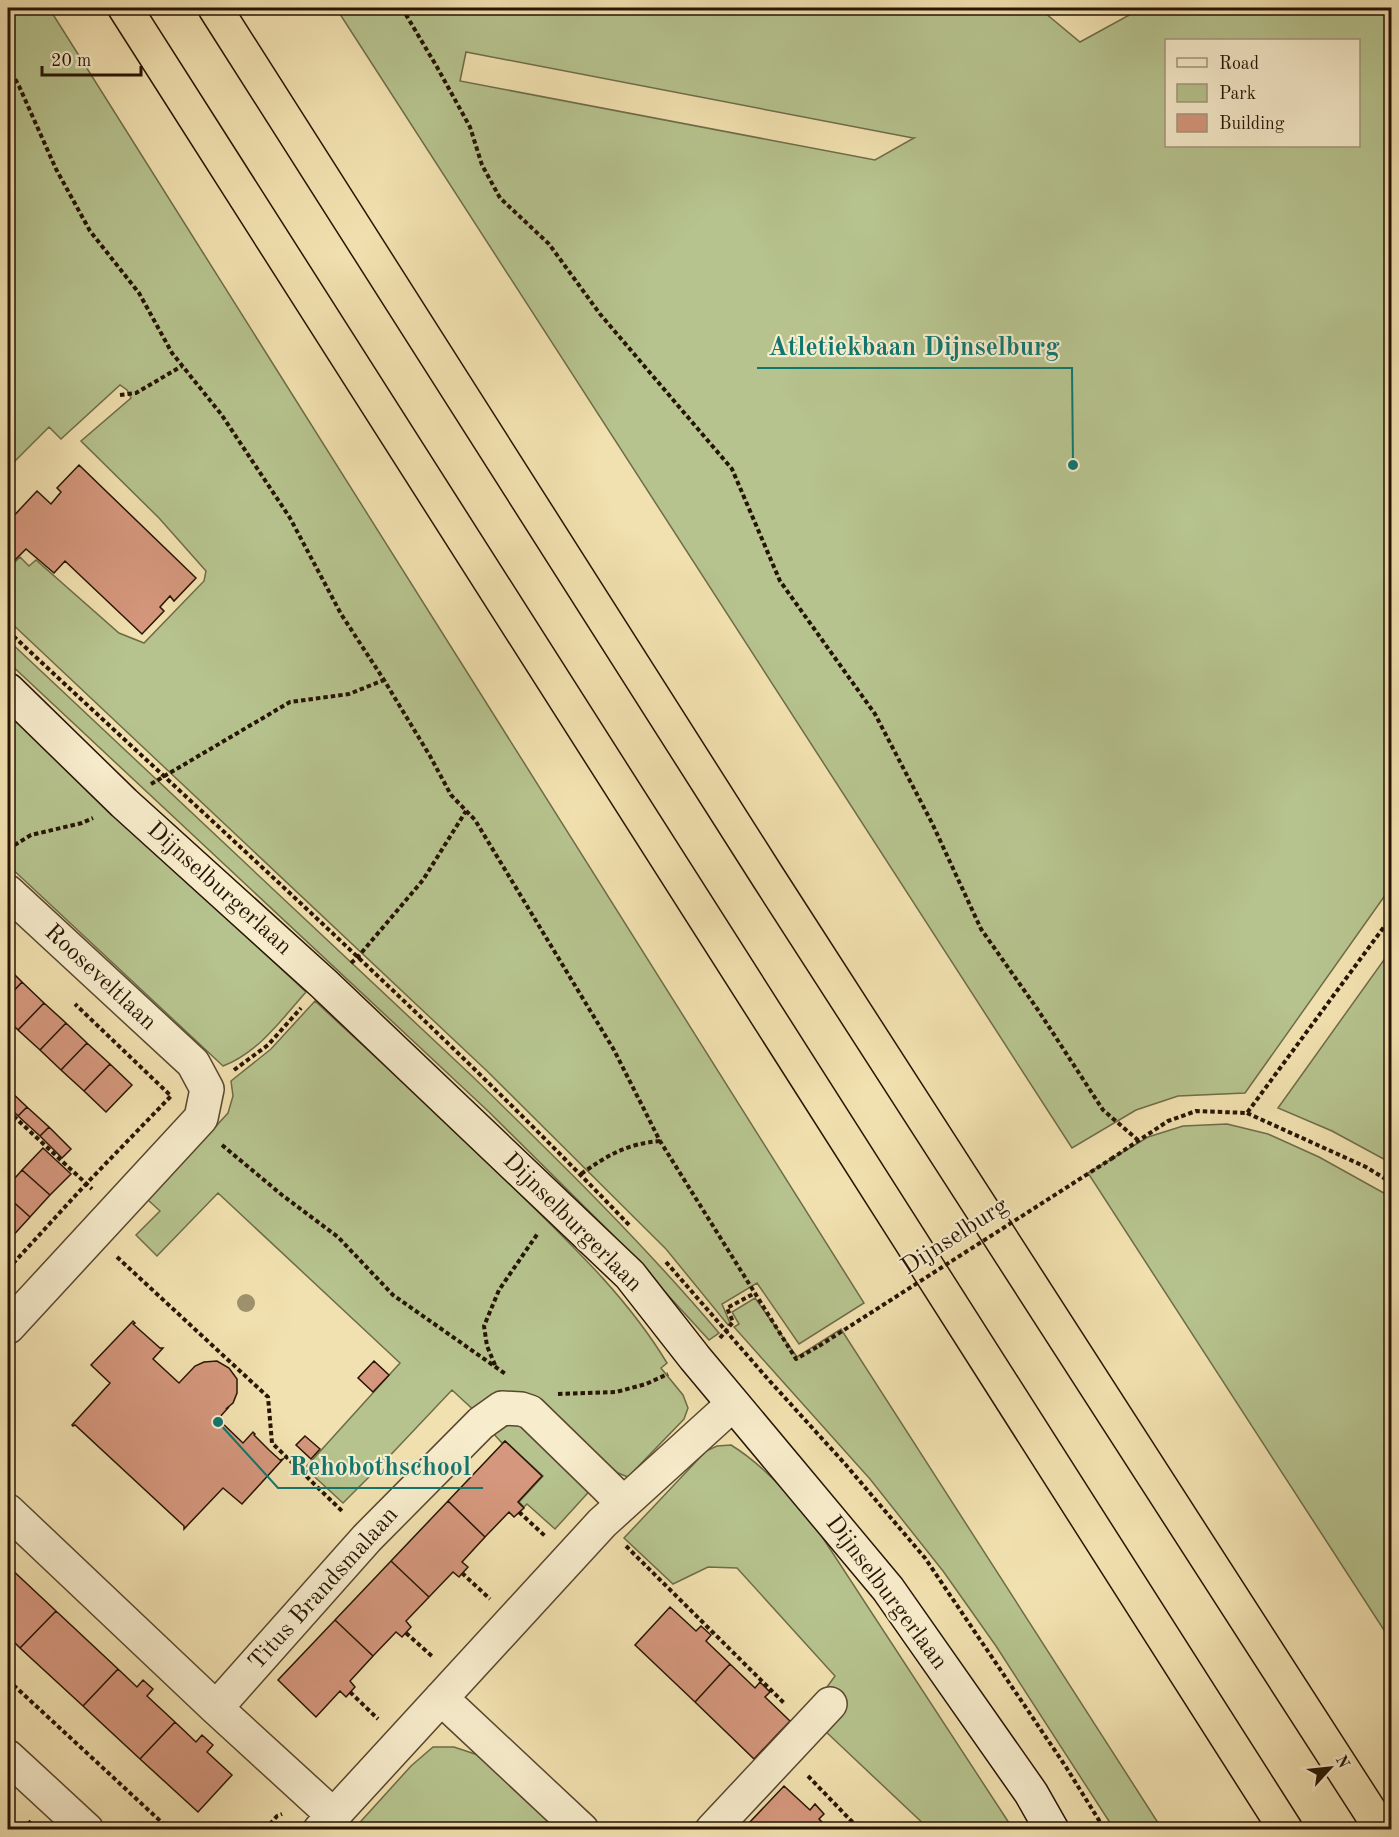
<svg xmlns="http://www.w3.org/2000/svg" width="1399" height="1837" font-family="'Old Standard TT',serif">
	<style>
		.green { fill: #b6c38e; stroke: #6e6c48; stroke-width: 1.5; fill-rule: evenodd }
		.building { fill: #d5977d; stroke: #261403; stroke-width: 1.5 }
		.lines { fill: none; stroke-linecap: round; stroke-linejoin: round }
		.minor-casing { stroke: #59472e; stroke-width: 36 }
		.secondary-casing { stroke: #261403; stroke-width: 36 }
		.motorway-casing { stroke: #261403; stroke-width: 36 }
		.path { stroke: #261403; stroke-width: 4; stroke-dasharray: 4.5 3; stroke-linecap: butt }
		.minor { stroke: #f7eccc; stroke-width: 33 }
		.secondary { stroke: #f7eccc; stroke-width: 33 }
		.motorway { stroke: #f2e1b0; stroke-width: 33 }
		.path-bridge { stroke: #261403; stroke-width: 4; stroke-dasharray: 4.5 3; stroke-linecap: butt }
		.tree { fill: #9d926c }
		.labels { text-anchor: middle; dominant-baseline: central; stroke-width: 4.5; stroke-linejoin: round; paint-order: stroke }
		.street-label { font-size: 24px; fill: #261403; stroke: #f7eccc }
		.leader { fill: none; stroke: #0f766e; stroke-width: 2 }
		.callout-dot { fill: #0f766e; stroke: #f7eccc; stroke-width: 2 }
		.callout-label { font-size: 26px; text-anchor: middle; font-weight: bold; fill: #0f766e; stroke: #f7eccc; stroke-width: 4.5; stroke-linejoin: round; paint-order: stroke }
	</style>
	<rect width="100%" height="100%" fill="#f2e1b0"/>
	<filter id="stains"><feTurbulence type="fractalNoise" baseFrequency=".00333" numOctaves="4"/><feColorMatrix values="0 0 0 0 .2 0 0 0 0 .09 0 0 0 0 .02 0 0 0 .5 -.17"/></filter>
	<radialGradient id="worn" r=".72"><stop offset=".6" stop-color="#630" stop-opacity="0"/><stop offset="1" stop-color="#630" stop-opacity=".3"/></radialGradient>
	<path class="green" d="M8 8H49L864 1303 799 1344 757 1283 722 1304 730 1323 728 1325 666 1249 487 1071 8 620V569L20 557 29 566 36 560 119 633 144 643 204 581 206 571 159 518 81 441 131 398 127 390 120 385 61 439 49 427 8 468Z
		M336 8H1039L1080 42 1142 8H1391V887L1245 1093 1178 1096 1136 1110 1072 1148ZM1166 40H1358V146H1166ZM466 52 913 138H914L875 160 460 81Z
		M8 640 472 1076C557 1159 642 1242 719 1333L709 1340 612 1234 489 1112 8 662Z
		M8 714 306 992C281 1020 259 1052 223 1066L8 865Z
		M1391 950V1163L1332 1131 1278 1108Z
		M315 1001C385 1066 456 1130 524 1198 576 1249 629 1300 667 1363L661 1368 683 1395 688 1408 684 1419 628 1477 618 1473 612 1468 606 1474 543 1414 479 1415 452 1390 382 1464 343 1503 305 1468 400 1363 218 1193 157 1256 136 1235 160 1211 148 1200 228 1113 233 1096 231 1081 271 1049Z
		M1227 1124 1268 1134 1319 1157 1391 1197V1641L1088 1173 1148 1137 1183 1126Z
		M755 1298 797 1357 841 1329 1162 1829H1114L996 1646 943 1571 870 1479 734 1327 739 1324 732 1312Z
		M510 1416 595 1485 555 1529 527 1504 524 1507 519 1502 543 1476 505 1441 502 1443 492 1432Z
		M731 1445C765 1466 792 1498 817 1529L1013 1829H929L824 1730 819 1698 835 1676 737 1568 708 1567 673 1584 624 1538 706 1451 717 1446Z
		M433 1747H454L478 1755 557 1829 353 1830 411 1766Z"/>
	<path class="building" d="M79 465 196 578 174 601 170 596 160 607 164 611 142 634 65 561 54 573 26 549 13 562 8 557V522L37 491 51 504 61 492 57 488Z
		M8 968 22 982 8 997Z
		M22 982 44 1003 18 1030 8 1020V997Z
		M44 1003 66 1023 40 1050 18 1030Z
		M66 1023 87 1043 61 1070 40 1050Z
		M87 1043 110 1064 84 1091 61 1070Z
		M110 1064 132 1085 106 1112 84 1091Z
		M8 1089 27 1107 18 1116 8 1106Z
		M27 1107 49 1127 40 1136 18 1116Z
		M49 1127 71 1149 62 1158 40 1136Z
		M43 1148 71 1174 50 1195 22 1170Z
		M22 1170 50 1195 30 1217 8 1197V1186Z
		M8 1197 30 1217 10 1239 8 1237Z
		M133 1321 135 1323 133 1324 160 1348H163L153 1359 179 1383 195 1366 204 1362 217 1361 229 1368 237 1379V1393L233 1403 227 1408H228L218 1419 243 1443 253 1432 255 1434 254 1435 269 1450 280 1460 283 1459 242 1504 223 1488 184 1529V1526L75 1425 73 1426 72 1425 110 1383 91 1365Z
		M374 1361 389 1375 373 1392 358 1378Z
		M305 1436 320 1449 311 1459 296 1445Z
		M505 1441 542 1476 518 1502 524 1508 514 1517 509 1512 485 1537 448 1501Z
		M448 1501 485 1537 462 1562 468 1567 459 1577 453 1572 429 1597 391 1561Z
		M391 1561 429 1597 406 1621 411 1627 402 1637 396 1632 373 1656 335 1620Z
		M8 1566 56 1611 20 1648 8 1636Z
		M670 1607 696 1631 701 1626 711 1635 706 1641 730 1664 695 1702 635 1645Z
		M56 1611 118 1669 83 1706 20 1648Z
		M335 1620 373 1656 350 1681 355 1687 346 1697 340 1691 316 1717 278 1680Z
		M730 1664 755 1688 760 1682 770 1692 765 1697 790 1721 754 1759 695 1702Z
		M118 1669 137 1687 143 1680 153 1689 147 1696 175 1722 140 1759 83 1706Z
		M175 1722 196 1742 202 1735 213 1745 207 1752 232 1775 198 1812 140 1759Z
		M784 1786 810 1810 815 1804 824 1814 819 1819 830 1830H756L749 1823Z"/>
	<g class="lines">
		<g class="minor-casing">
			<path id="minor" d="M8 892 193 1063 207 1089 201 1118 8 1327
				M8 1511 216 1708 334 1816
				M441 1698 582 1830
				M216 1708 367 1538 481 1423 502 1408 521 1409 530 1412 604 1484 623 1503
				M8 1757 87 1830
				M320 1830 602 1523 733 1404
				M712 1830 830 1704"/>
		</g>
		<g class="secondary-casing">
			<path id="secondary" d="M8 690 124 803 324 984 630 1275 695 1358 888 1589 1031 1793 1052 1830"/>
		</g>
		<g class="motorway-casing">
			<path id="motorway" d="M125 8 1286 1830
				M215 8 768 877 1382 1830"/>
		</g>
		<path class="path" d="M402 8 437 67 470 127 482 165 500 198 549 244 600 314 732 469 780 581 875 714 932 823 981 929 1038 1010 1103 1110 1139 1141
			M8 66 19 86 56 169 90 231 139 293 172 353 221 414 290 518 341 614 384 680 430 756 451 795 475 820 614 1050 660 1141 796 1359 819 1346
			M120 395 136 393 182 366
			M8 631C217 827 432 1019 631 1227
			M151 784 290 702 349 694 384 680
			M8 849 31 835 82 823 93 818
			M351 963 357 958 423 880 466 811
			M234 1070 268 1045 301 1008
			M8 1111 92 1189
			M1247 1113 1366 1167 1392 1183
			M222 1145 282 1195 338 1237 393 1295 507 1375
			M1111 1159 1168 1121 1196 1111 1247 1113 1392 916
			M581 1174C608 1155 626 1144 660 1141
			M117 1257 268 1397 272 1443 344 1513
			M666 1262 767 1378 846 1465 925 1558 1066 1767 1105 1830
			M8 1269 86 1184 171 1096 75 1004
			M720 1338 733 1322 727 1308 755 1293
			M495 1365 487 1346 484 1326 499 1290 538 1233
			M558 1394 616 1392 646 1384 668 1374
			M519 1512 545 1536
			M626 1546 785 1704
			M462 1573 490 1599
			M406 1633 434 1658
			M8 1680 170 1830
			M350 1692 378 1719
			M808 1776 860 1830
			M23 1830 31 1821
			M265 1830 277 1816 282 1814"/>
		<use href="#minor" class="minor"/>
		<use href="#secondary" class="secondary"/>
		<use href="#motorway" class="motorway"/>
		<path class="path-bridge" d="M819 1346 1111 1159"/>
	</g>
	<circle class="tree" cx="246" cy="1303" r="9"/>
	<g class="labels">
		<g class="street-label">
			<text transform="translate(219 889) rotate(42)">Dijnselburgerlaan</text>
			<text transform="translate(100 978) rotate(43)">Rooseveltlaan</text>
			<text transform="translate(572 1223) rotate(45)">Dijnselburgerlaan</text>
			<text transform="translate(955 1237) rotate(-33)">Dijnselburg</text>
			<text transform="translate(324 1589) rotate(-48)">Titus Brandsmalaan</text>
			<text transform="translate(886 1593) rotate(53)">Dijnselburgerlaan</text>
		</g>
	</g>
	<path class="leader" d="M1073 465L1072 368H757M218 1422L278 1488H483"/>
	<g class="callout-dot">
		<circle cx="1073" cy="465" r="6"/>
		<circle cx="218" cy="1422" r="6"/>
	</g>
	<g class="callout-label">
		<text x="914" y="355">Atletiekbaan Dijnselburg</text>
		<text x="380" y="1475">Rehobothschool</text>
	</g>
	<rect width="1399" height="1837" fill="none" stroke="#f2e1b0" stroke-width="30"/>
	<rect x="9" y="9" width="1381" height="1819" fill="none" stroke="#261403" stroke-width="3"/>
	<rect x="15" y="15" width="1369" height="1807" fill="none" stroke="#261403" stroke-width="1.5"/>
	<rect x="1165" y="39" width="195" height="108" fill="#f7eccc" stroke="#a3967c" stroke-width="1.5"/>
	<rect x="1177" y="58" width="30" height="9" fill="#f7eccc" stroke="#a3967c" stroke-width="1.5"/>
	<text x="1219" y="69" font-size="18" fill="#261403">Road</text>
	<rect x="1177" y="84" width="30" height="18" fill="#b6c38e" stroke="#a3967c" stroke-width="1.5"/>
	<text x="1219" y="99" font-size="18" fill="#261403">Park</text>
	<rect x="1177" y="114" width="30" height="18" fill="#d5977d" stroke="#a3967c" stroke-width="1.5"/>
	<text x="1219" y="129" font-size="18" fill="#261403">Building</text>
	<g transform="translate(1330 1768) rotate(63)" stroke="#f7eccc" stroke-width="4.5" paint-order="stroke">
	<path d="M0-4.5L10 22L0 15L-10 22Z" fill="#261403"/>
	<text y="-9" font-size="16" font-weight="bold" text-anchor="middle" fill="#261403">N</text>
	</g>
	<path d="M42 66v9h99v-9" fill="none" stroke="#261403" stroke-width="3"/>
	<text x="51" y="66" font-size="18" fill="#261403" stroke="#f7eccc" stroke-width="4.5" paint-order="stroke">20 m</text>
	<rect width="100%" height="100%" filter="url(#stains)"/>
	<rect width="100%" height="100%" fill="url(#worn)"/>
</svg>
